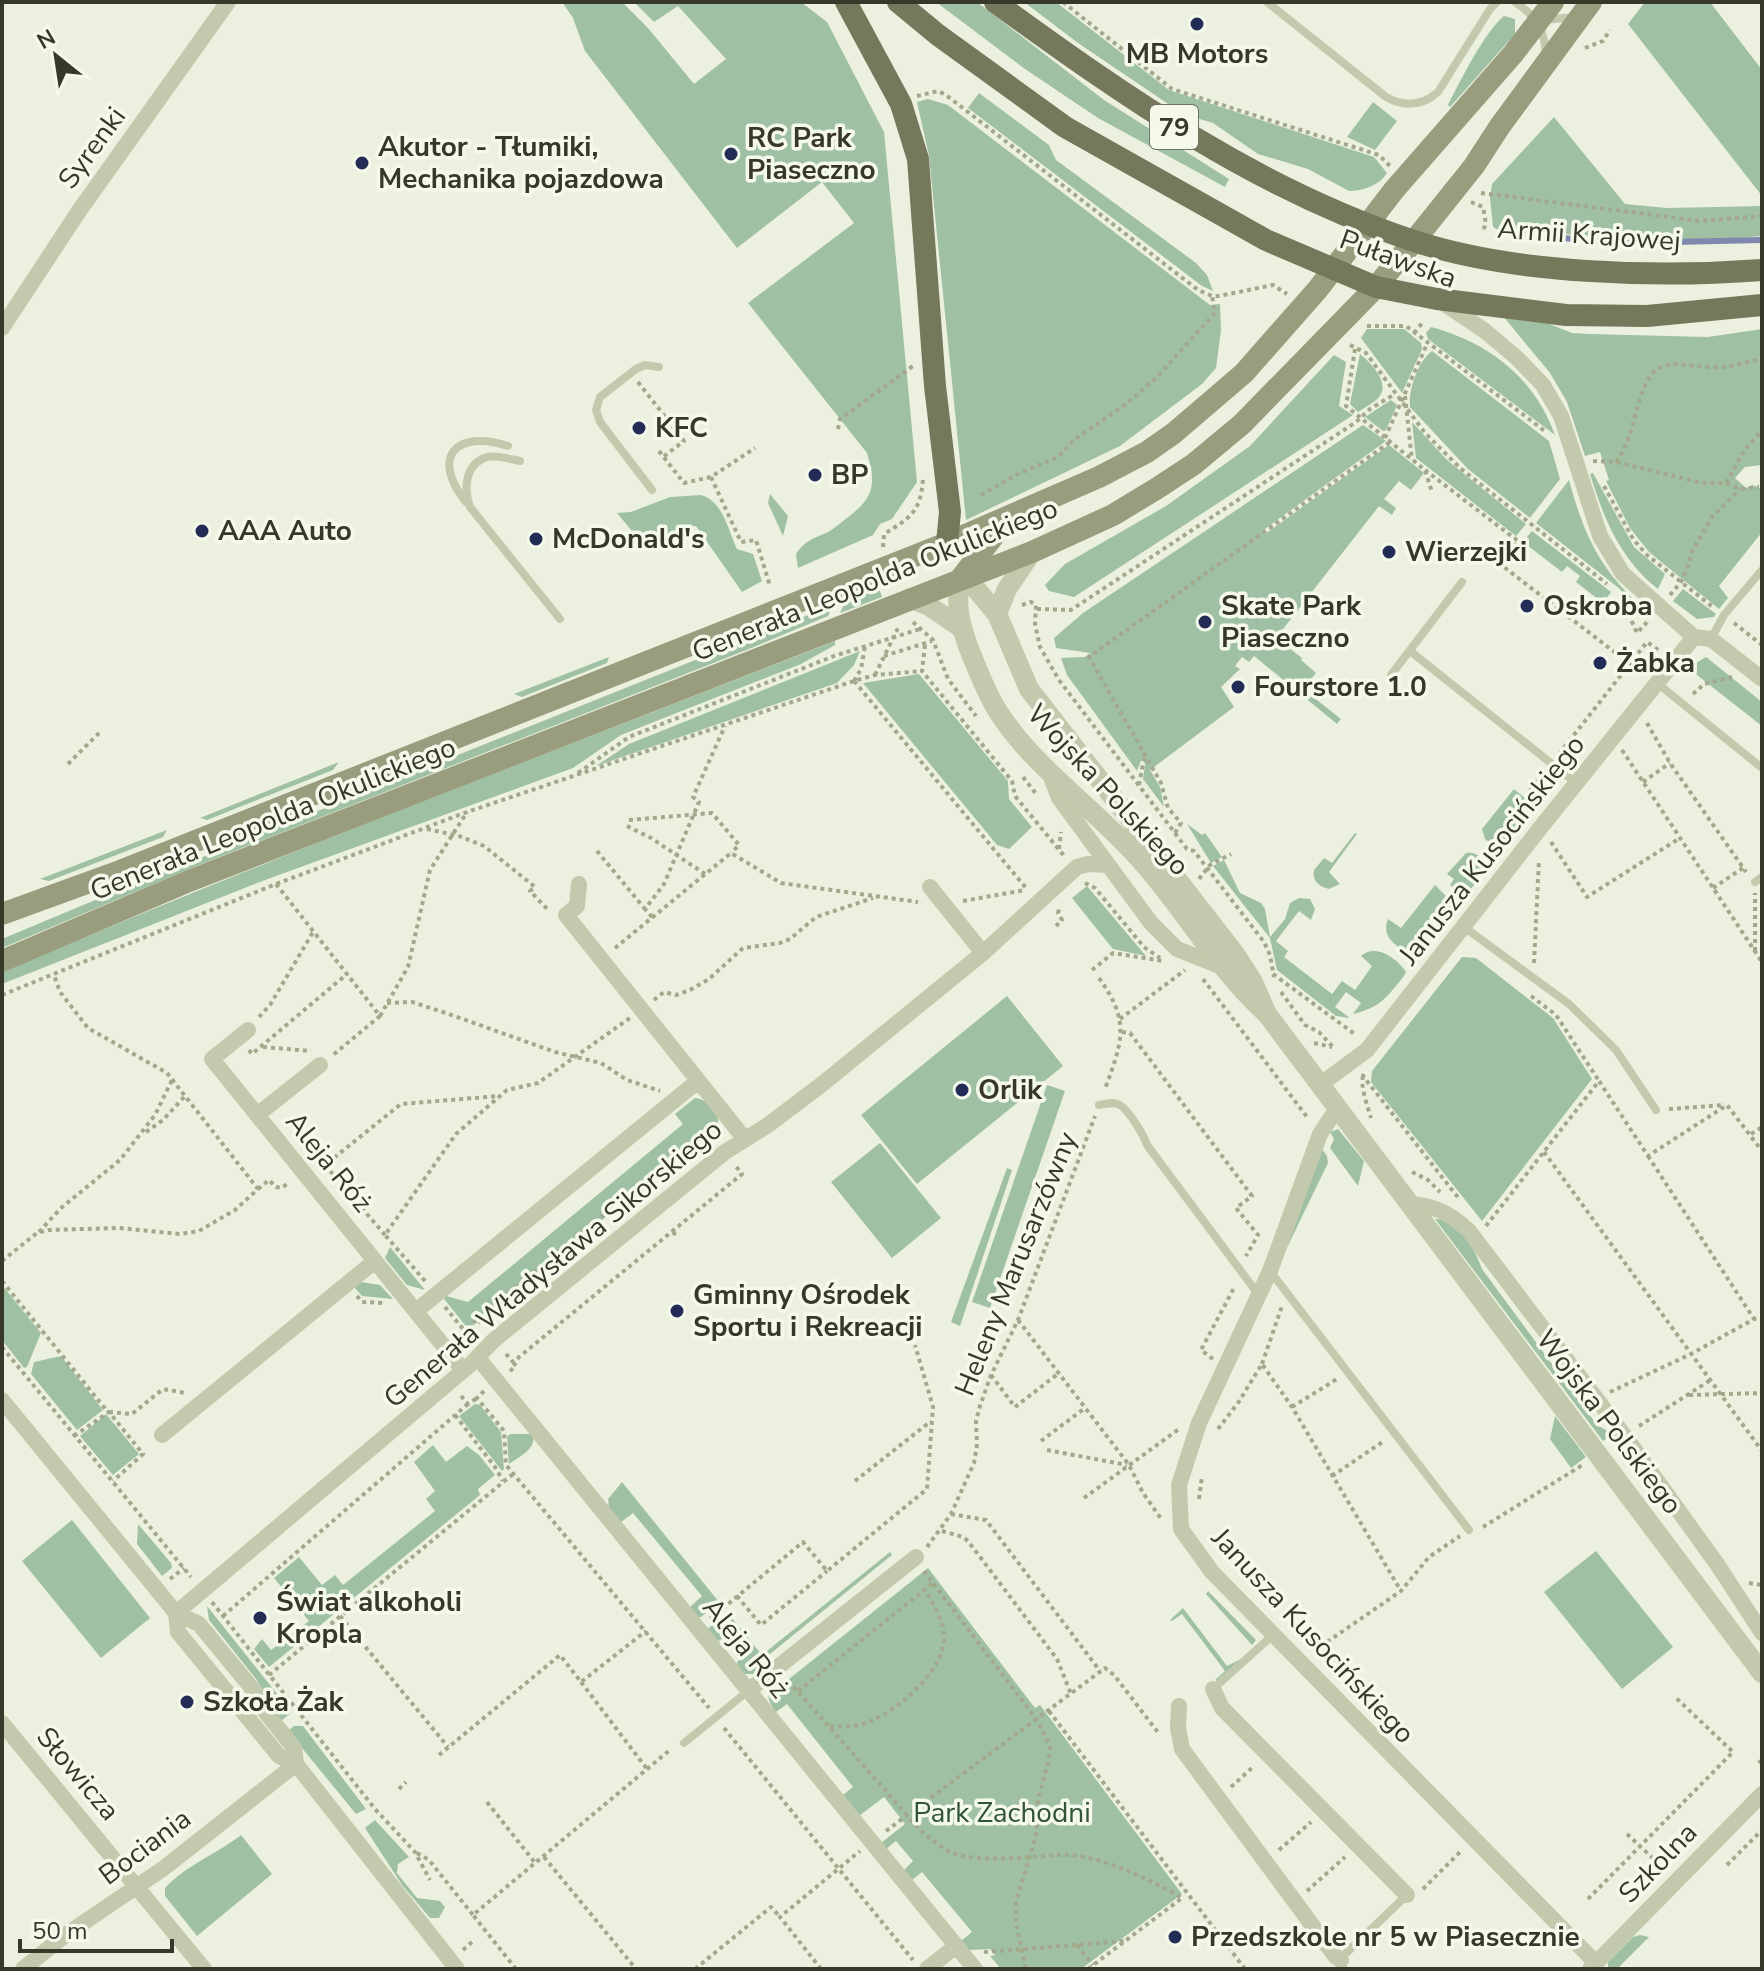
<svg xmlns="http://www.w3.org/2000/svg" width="1764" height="1971" font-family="'Nunito Sans',sans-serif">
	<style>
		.green { fill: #a0c0a3 }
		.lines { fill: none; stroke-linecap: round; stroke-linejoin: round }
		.stream { stroke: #8089ad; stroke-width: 6 }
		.path { stroke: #a3a88b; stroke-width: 4; stroke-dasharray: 4 4; stroke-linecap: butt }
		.service { stroke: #c3c9ac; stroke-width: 8 }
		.minor { stroke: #c3c9ac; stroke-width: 16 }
		.tertiary { stroke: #c3c9ac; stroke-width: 20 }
		.secondary { stroke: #999d7d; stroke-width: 22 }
		.primary { stroke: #76785c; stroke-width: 22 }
		.poi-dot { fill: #222c57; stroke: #f5f9ec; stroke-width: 3 }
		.labels { text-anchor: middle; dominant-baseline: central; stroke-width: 7; stroke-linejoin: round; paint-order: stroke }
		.shield { fill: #f5f9ec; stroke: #707264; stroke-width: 2 }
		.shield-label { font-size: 26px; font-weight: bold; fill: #37382a }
		.poi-label { font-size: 28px; font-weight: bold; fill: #37382a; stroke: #f5f9ec; text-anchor: start }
		.street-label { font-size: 28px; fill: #37382a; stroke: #f5f9ec }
		.park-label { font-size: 28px; fill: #305434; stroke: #f5f9ec }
	</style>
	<rect width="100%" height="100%" fill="#ecf1df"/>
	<path class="green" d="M562 2H622L648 28 694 84 726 59 678 6 654 22 634 2H801L827 22 884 132 917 482 892 519 880 524 873 535 798 568 796 554C805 541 812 539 826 533 833 530 840 523 847 518 873 498 877 486 867 453L748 303 854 223 822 182 737 248 585 51 573 18Z
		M936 2H977L1104 100 1229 179 1225 187 1098 118 1025 69Z
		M1024 2H1056L1169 90 1374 157 1387 173C1380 185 1363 191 1349 191L1308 169 1258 154 1213 123 1183 114 1078 43Z
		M1645 2H1710L1762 70V196L1628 24Z
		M1504 16 1515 19V34L1450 107 1448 105C1459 83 1485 31 1504 16Z
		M979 93 1049 145 1056 160 1196 263 1207 275 1213 291 1202 286 968 108Z
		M928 99 948 105 1210 305 1220 304 1221 330 1216 368 1202 384 1120 446 966 520 929 156 917 102Z
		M1373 102 1397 121 1375 150 1347 137Z
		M1554 117 1625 204 1667 208 1762 206V236C1684 244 1604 236 1526 232L1525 238 1506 234 1493 227 1490 198 1492 184Z
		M1503 316 1537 319 1572 333 1590 334 1708 337 1762 329V465L1745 467 1735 478 1746 488 1752 485 1762 489V532L1719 586 1728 598 1719 609 1649 552 1630 528 1606 481 1609 480 1600 452 1585 456 1567 402 1550 373Z
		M1431 327C1489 343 1534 377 1555 435L1428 339 1426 333Z
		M1367 329H1404L1421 343 1422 349 1402 393 1361 338Z
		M1432 351 1549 441 1560 479 1530 518 1468 469 1410 407C1408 391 1418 361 1432 351Z
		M1360 354C1370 362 1391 383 1379 397 1374 403 1365 407 1358 412L1350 404Z
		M1334 355 1346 362 1339 406 1353 415 1074 597 1049 591 1045 585 1065 564 1166 506 1250 446Z
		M1391 400 1397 405 1386 430 1383 431 1365 417Z
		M1412 422 1447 460 1526 524 1516 536 1416 458Z
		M1363 425 1386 441 1262 531 1265 534 1389 445 1424 473 1411 490 1399 481 1384 499 1396 508 1392 515 1379 506 1276 638 1302 658 1301 660 1316 673 1303 689 1341 719 1337 724 1254 656 1249 662 1242 657 1235 666 1240 669 1221 687 1234 707 1150 770 1160 787 1164 807 1143 779 1145 764 1142 758 1137 771 1067 675 1061 658 1085 657 1090 653 1056 648 1054 638 1083 613Z
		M1593 473 1634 547 1665 574 1658 589C1620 559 1604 519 1590 474Z
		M1569 480C1584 535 1600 570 1643 608L1637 615 1634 616 1620 589 1536 523Z
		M770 494 788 516 783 536 768 503Z
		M701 495C723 501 728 530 737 549L753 554 762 581 742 592 696 526 682 527 646 548 617 513 631 512 670 497Z
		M1532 531 1611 592 1603 603 1576 582 1580 576 1567 566 1562 572 1523 542Z
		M878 586 882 597 840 613 847 598Z
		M1683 589 1716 614 1714 617 1697 619 1673 601Z
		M833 605 828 616 749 649 199 865 2 948V939L100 898Z
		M835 641V645L801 664 621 735 573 768 265 880 2 984V972C277 855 557 750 835 641Z
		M860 651 854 665 837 683 596 766 629 744Z
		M609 657 607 663 522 697 514 694Z
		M1706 657 1762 702V726L1688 668Z
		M919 674 1008 781 1009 799 1032 827 1009 849 997 845 863 683Z
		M339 762 333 770 207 820 200 818Z
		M1514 789 1533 805 1499 850 1485 839 1482 829Z
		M1187 824 1202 835 1205 833 1222 857 1211 863Z
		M167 830 163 837 49 881 40 879Z
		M1355 833 1357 834 1329 872 1340 884 1329 889C1319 887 1312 881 1314 870L1324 858 1332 863Z
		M1466 853C1477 851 1484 859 1486 869L1465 897 1450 885 1454 879 1447 874Z
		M1224 860 1240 893 1261 903 1265 909 1270 937 1285 919 1290 903 1299 898 1310 899 1315 909 1311 920 1299 911 1276 941 1288 951 1284 957 1332 994 1342 981 1355 990 1372 966 1361 956C1375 943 1397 958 1406 972L1404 976C1386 998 1381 1007 1353 1014L1361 1003 1346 992 1335 1007 1350 1018 1336 1016 1277 970 1270 938 1213 866Z
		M1435 885 1457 907 1417 957H1412C1399 946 1380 939 1388 919L1401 928Z
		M1087 886 1146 956 1113 949 1072 898Z
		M1462 957 1476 958 1553 1018 1592 1079 1482 1221 1371 1082 1372 1071Z
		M1007 996 1063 1066 917 1184 861 1115Z
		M1047 1085 1065 1091 990 1308 972 1302Z
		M695 1098C708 1099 722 1114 717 1126L471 1327 465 1325 444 1299 446 1296 468 1302 683 1124 675 1114Z
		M1338 1129 1364 1161 1358 1186 1330 1148 1334 1139 1330 1132Z
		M880 1143 941 1218 892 1258 831 1182Z
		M1322 1149 1327 1156 1328 1163 1280 1262Z
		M1007 1168 1012 1170 960 1326 951 1322Z
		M1435 1219C1460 1219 1475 1249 1482 1269L1597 1425 1613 1434 1603 1441Z
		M390 1247 425 1290 407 1285 385 1258Z
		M361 1282 380 1285 393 1299 362 1296 353 1286Z
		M2 1285 41 1333 27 1367 24 1368 2 1340Z
		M61 1356 103 1410 77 1430 31 1374 34 1362Z
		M475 1404 480 1405 501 1432 504 1469 502 1471 459 1416Z
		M106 1414 139 1454 113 1475 80 1436Z
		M1555 1416 1586 1457 1571 1468 1550 1439Z
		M511 1434H532C538 1448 520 1456 509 1464L507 1436Z
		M433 1445 446 1462 467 1446 479 1455 495 1475 478 1489 480 1495 269 1667 254 1649 262 1639 271 1650 309 1621 274 1578 299 1557 322 1585 335 1575 343 1585 435 1511 426 1499 435 1491 414 1462Z
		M622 1482 719 1602 701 1617H697L690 1607 702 1596 633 1513 620 1523 609 1509 608 1499Z
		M72 1520 150 1618 101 1658 22 1561Z
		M138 1524 171 1563 172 1568 162 1576 137 1544Z
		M1596 1551 1673 1647 1622 1689 1544 1592Z
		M890 1552 892 1555 760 1662 768 1665 755 1674H745L737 1667V1662L749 1652 732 1631 719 1641 713 1639 706 1630 728 1613 762 1655Z
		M928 1568 1035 1708 1040 1705 1182 1894 1081 1969H1001L990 1956 995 1955 990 1949 969 1950 961 1941 972 1932 922 1872 912 1880 904 1870 913 1861 896 1841 886 1849 881 1843 905 1824 884 1797 859 1816 843 1795 853 1787 787 1704 776 1712C766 1700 765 1689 778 1678L784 1683Z
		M1208 1591 1256 1640 1252 1645 1206 1594Z
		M207 1606 290 1710 291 1713 281 1721 256 1679 209 1620Z
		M1183 1608 1227 1666 1241 1659 1218 1681 1215 1680 1225 1671 1182 1614 1172 1621 1170 1620Z
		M294 1726H303L366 1809 356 1814 288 1731Z
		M375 1820 409 1857 398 1864 397 1873 417 1898 440 1901 445 1907 439 1918H430L402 1885 365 1828Z
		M241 1835 272 1874 197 1936 165 1896V1888C186 1865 217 1854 241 1835Z
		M1640 1935 1649 1937 1617 1969 1608 1968V1962L1633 1937Z"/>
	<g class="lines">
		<path class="stream" d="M1535 236 1630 243 1762 240"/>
		<path class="path" d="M1063 2 1172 89 1379 155 1391 167
			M1585 48 1603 41 1610 30
			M917 96 938 91 946 95 1198 290 1212 296H1219L1273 285 1287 294
			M1481 193 1700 221 1762 216
			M1471 202 1483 207 1486 224 1483 230
			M1367 326H1406L1546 432
			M1414 333 1423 322
			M1350 345 1366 353 1425 433 1460 468 1607 584
			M1355 349 1346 406 1425 470 1432 492
			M638 382 684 441 663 457
			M1405 396 1412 460
			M838 429 840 419 913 366
			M1385 438 1427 344
			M659 451 684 483 711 477 755 448
			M1593 461 1616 462 1702 483H1726L1740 489 1759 487
			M1616 462C1630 443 1633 421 1640 399 1655 348 1681 369 1719 367 1734 367 1748 361 1762 359
			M1425 470 1518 541 1500 564 1630 664
			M711 477 741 542 756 540 770 586
			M1726 483 1744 451 1762 430
			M1604 486 1633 539 1647 555 1714 608
			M981 495 1020 473 1058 457 1074 440 1126 404 1157 377 1215 313 1212 296
			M883 547 884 534C910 518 921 512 923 478
			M1670 595 1681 582 1690 562V555L1712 517 1740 489
			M1622 599 1637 633 1649 620
			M1022 605 1031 602 1036 605 1035 624 1040 647 1059 680 1187 849 1194 851 1264 942 1270 955 1274 977
			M1037 609 1071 610 1356 422 1370 409 1395 394
			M913 622 933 640 948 679 976 716
			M1734 623 1762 645
			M925 645 922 671 1012 781 1015 796 1065 857
			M884 656 932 641
			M875 675 899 626
			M854 681 1026 888
			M854 681 861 669 865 646
			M1693 694 1704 684 1732 677
			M1647 723 1670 763 1746 872
			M1622 750 1762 962
			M1559 754 1647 642 1661 652
			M68 764 101 731
			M578 773 629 737 834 656 920 629
			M1023 777 1037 795
			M1643 782 1670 763
			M1139 785 1144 758
			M1530 790 1544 773
			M629 820 712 813 739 845 731 853
			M627 826 651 838 705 874
			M427 829 459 836 484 846 535 887 530 891 549 911
			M1175 833 1181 823 1168 808 1161 783 1089 657 1390 442
			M1551 842 1587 897 1680 838
			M1059 849 1061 832
			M597 851 645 909
			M1199 879 1210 865 1231 854
			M1085 883 1095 888 1144 947 1160 958
			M276 884 380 1016 333 1055
			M1713 888 1743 868
			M963 901 1025 890
			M652 917 645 909 664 884 699 802 693 797 725 726
			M1056 926 1062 920 1058 913 1060 907
			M615 948 731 853 781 883 918 902
			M1755 951V893
			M1534 963 1539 860
			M1092 970 1113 953 1163 961
			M1273 974 1356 1035
			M1099 978C1131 1022 1122 1042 1105 1089
			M1203 979 1307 1117
			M1281 992 1305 1025 1319 1032 1333 1047
			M2 995 276 884 467 812 854 681 875 675 922 671
			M1531 996 1556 1015 1599 1081
			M654 1000 664 992 676 995 690 990 709 979 743 948 780 943 790 939 816 917 873 898
			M387 1003 412 1002 446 1013 555 1052 601 1063 627 1080 660 1091
			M380 1016 408 967 430 870 467 812
			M259 1017 270 1005 313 932
			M1120 1019 1185 970
			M1122 1032 1130 1033 1252 1196 1236 1208 1258 1235 1246 1256
			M1314 1043 1332 1047
			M263 1047 311 1051
			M249 1050 252 1054 347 974
			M1364 1074 1363 1076 1460 1200
			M1363 1076C1360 1087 1368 1107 1371 1118
			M1669 1109 1725 1105
			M146 1132 163 1120 185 1096
			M1751 1134 1762 1127
			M1544 1152 1762 1451
			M1648 1156 1754 1319
			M1412 1172 1428 1180 1440 1192
			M258 1189 269 1180 276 1187 282 1188 288 1183
			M1486 1226 1599 1081 1648 1156 1727 1105 1762 1151
			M39 1232 61 1208 120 1160 155 1115 172 1080
			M673 1232 678 1238
			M385 1235 325 1165 401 1104 499 1096
			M2 1261 37 1233 48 1230 119 1228 180 1234 199 1231 235 1210 258 1189 167 1073 88 1028 60 992 54 975
			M2 1281 107 1411
			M425 1281 385 1235 456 1134 507 1090 538 1083 630 1018
			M357 1296 362 1302 385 1303
			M445 1307 467 1334
			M477 1318 707 1131 715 1140
			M1018 1320 1129 1465 1143 1493 1162 1520
			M459 1341 467 1334 477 1318 483 1326
			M2 1347 191 1577
			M506 1354 513 1362 742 1174 734 1164
			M1213 1359 1201 1350 1235 1286
			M1262 1364 1282 1306
			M510 1371 516 1366 513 1362
			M991 1375 1015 1407 1059 1373
			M484 1391 477 1398 504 1431 506 1465 709 1708
			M1610 1392 1691 1354 1754 1319 1762 1318
			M1689 1395 1762 1393
			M461 1396 468 1404 477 1398
			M1292 1407 1337 1379
			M109 1412 132 1414 163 1389 185 1393
			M455 1415 495 1467 503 1481
			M1639 1426 1709 1381
			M1218 1429 1238 1403 1262 1364 1292 1407 1401 1591
			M74 1436 109 1412 143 1454 113 1481
			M1041 1441 1085 1408
			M1047 1450 1127 1465
			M1332 1476 1384 1441
			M855 1481 931 1421
			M1084 1498 1179 1429
			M1199 1499 1202 1476
			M951 1514 986 1520 1100 1671
			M1483 1527 1584 1464
			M942 1531 963 1537 968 1541 1057 1659 1071 1694
			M927 1547 951 1514 974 1463 977 1445 976 1421 980 1406 991 1375 1018 1320 1095 1116
			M924 1571 1037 1720 1050 1746 1049 1759 1038 1800 1036 1836 1016 1901V1924L1026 1969
			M170 1579 184 1568
			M1749 1583 1762 1585
			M737 1596 761 1625 827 1571
			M212 1602 375 1809 415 1852 430 1880
			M223 1616 468 1404
			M340 1616 448 1747
			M710 1619 803 1542 827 1571 927 1489 933 1407 915 1345
			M1314 1651 1401 1591 1429 1557 1460 1536
			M269 1675 513 1474
			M788 1681C818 1714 848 1748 878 1782 897 1803 925 1842 953 1853 978 1863 1029 1857 1056 1855 1095 1852 1149 1879 1182 1898
			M581 1682 647 1769
			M798 1691 933 1583
			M1049 1711 1245 1969
			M830 1726C845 1727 860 1727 873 1720 900 1708 946 1669 944 1636 943 1620 933 1603 925 1590
			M724 1728 913 1960
			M439 1755 560 1655 581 1682 646 1631
			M1759 1760 1762 1764
			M1231 1787 1254 1766
			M399 1789 406 1782
			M487 1802 536 1864
			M886 1831 1105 1668 1114 1675 1160 1735
			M1627 1834 1658 1863
			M1279 1850 1311 1822
			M417 1853 429 1860 473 1915
			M544 1857 636 1969
			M1727 1865 1762 1830
			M1423 1889 1462 1850
			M1307 1891 1345 1857
			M1588 1899 1733 1752 1674 1696
			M1077 1945 1093 1965
			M463 1950 473 1941
			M984 1952 1125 1941
			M516 1969 473 1915 671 1749
			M695 1969 771 1907 780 1917
			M821 1969 780 1917 860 1851
			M1088 1969 1182 1898"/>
		<path class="service" d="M1267 2 1386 97C1404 107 1422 106 1438 92L1490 9 1497 2
			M1515 2C1537 17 1545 30 1546 56
			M1544 20 1574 17
			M520 461C510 459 496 455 487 457 464 464 464 489 470 507L560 619
			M652 490 600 422 596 410 600 397 636 369 645 365 659 367
			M466 502C430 457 456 429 508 446
			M1711 639 1724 615 1762 570
			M1410 651 1576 783
			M1391 675 1462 582
			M1657 683 1762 768
			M1755 882 1762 877
			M1464 927 1569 1004 1616 1050 1656 1110
			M1099 1105C1106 1104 1114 1101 1120 1105 1129 1111 1144 1135 1147 1145L1258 1294
			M1270 1271 1469 1530
			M1213 1689 1273 1635
			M684 1743 748 1691
			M1344 1969 1341 1964 1342 1957 1407 1895"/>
		<path class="minor" d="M1442 302 1485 331 1517 358 1543 385 1561 416 1600 536 1623 574 1694 637 1711 639 1762 679
			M2 328 79 211 228 2
			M1049 772 1059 798 1151 923 1177 949 1225 968
			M579 884 577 906 566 915 744 1138
			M930 887 983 953
			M248 1030 212 1059 463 1370
			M1321 1084 1367 1050 1541 827 1694 637
			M1338 1107 1320 1134 1270 1271 1199 1423 1179 1485 1181 1529 1212 1572 1596 1963
			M257 1115 320 1065
			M1411 1204C1436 1206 1451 1214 1469 1231L1624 1435 1717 1564 1762 1633
			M416 1311 698 1081
			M478 1358 975 1969
			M2 1400 176 1613 199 1624 255 1692 264 1710 294 1748 296 1764
			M162 1435 375 1261
			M176 1613 471 1364 494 1340 725 1152 768 1125 821 1085 983 953 1077 867 1088 864 1108 865
			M176 1613 178 1632 279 1756 296 1764 457 1969
			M1213 1689 1222 1708 1407 1895
			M748 1691 916 1557
			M1179 1706 1178 1728 1182 1749 1335 1956 1341 1960
			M2 1723 204 1969
			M23 1969 64 1936 164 1868 296 1764
			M927 1969 956 1946
			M1590 1969 1762 1794"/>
		<path class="tertiary" d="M910 598 929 606 960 627
			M997 614 1007 589 1032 552
			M1267 1014 1253 982 1235 954 1029 689 997 614 977 590 961 578C954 606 961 628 971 654 979 673 986 692 997 710 1035 770 1098 810 1144 864 1187 913 1219 971 1267 1014L1762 1673"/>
		<path class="secondary" d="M961 578 1007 519
			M2 914 120 871 947 543 1099 477 1147 452 1174 433 1244 373 1318 289 1394 190 1513 54 1553 2
			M2 961 189 881 1032 552 1113 515 1156 489 1194 464 1242 424 1376 287 1414 241 1474 166 1500 126 1591 2"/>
		<path class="primary" d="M846 2 901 104 918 159 935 386 950 512 947 543
			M898 2 938 35 1065 127 1266 240 1376 287 1437 299 1566 315 1647 316 1762 305
			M995 2C1127 98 1257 189 1414 241 1514 274 1657 278 1762 270"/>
	</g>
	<g class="poi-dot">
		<circle cx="1197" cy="24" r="8"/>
		<circle cx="731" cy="154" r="8"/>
		<circle cx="362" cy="163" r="8"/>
		<circle cx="639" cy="428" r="8"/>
		<circle cx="815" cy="475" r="8"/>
		<circle cx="202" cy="531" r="8"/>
		<circle cx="536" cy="539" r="8"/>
		<circle cx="1389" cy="552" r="8"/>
		<circle cx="1527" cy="606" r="8"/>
		<circle cx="1205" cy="622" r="8"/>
		<circle cx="1600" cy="663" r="8"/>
		<circle cx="1238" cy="687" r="8"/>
		<circle cx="962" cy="1090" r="8"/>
		<circle cx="677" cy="1311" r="8"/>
		<circle cx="260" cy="1618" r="8"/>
		<circle cx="187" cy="1702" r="8"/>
		<circle cx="1175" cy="1937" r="8"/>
	</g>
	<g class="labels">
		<rect class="shield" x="1150" y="105" width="48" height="44" rx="6"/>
		<g class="shield-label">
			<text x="1174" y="127">79</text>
		</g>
		<g class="poi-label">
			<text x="1197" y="54" text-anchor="middle">MB Motors</text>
			<text x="747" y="138">RC Park<tspan x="747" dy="32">Piaseczno</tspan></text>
			<text x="378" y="147">Akutor - Tłumiki,<tspan x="378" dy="32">Mechanika pojazdowa</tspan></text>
			<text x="655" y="428">KFC</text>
			<text x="831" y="475">BP</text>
			<text x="218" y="531">AAA Auto</text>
			<text x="552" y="539">McDonald's</text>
			<text x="1405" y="552">Wierzejki</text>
			<text x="1221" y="606">Skate Park<tspan x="1221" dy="32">Piaseczno</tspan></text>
			<text x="1543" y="606">Oskroba</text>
			<text x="1616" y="663">Żabka</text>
			<text x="1254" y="687">Fourstore 1.0</text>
			<text x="978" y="1090">Orlik</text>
			<text x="693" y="1295">Gminny Ośrodek<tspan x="693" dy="32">Sportu i Rekreacji</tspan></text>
			<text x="276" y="1602">Świat alkoholi<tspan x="276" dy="32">Kropla</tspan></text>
			<text x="203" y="1702">Szkoła Żak</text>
			<text x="1191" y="1937">Przedszkole nr 5 w Piasecznie</text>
		</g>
		<g class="street-label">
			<text transform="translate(92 148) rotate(-54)">Syrenki</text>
			<text transform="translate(1589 235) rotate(4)">Armii Krajowej</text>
			<text transform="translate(1398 259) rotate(20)">Puławska</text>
			<text transform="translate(875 580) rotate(-22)">Generała Leopolda Okulickiego</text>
			<text transform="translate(1108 790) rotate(47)">Wojska Polskiego</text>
			<text transform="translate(273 819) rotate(-22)">Generała Leopolda Okulickiego</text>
			<text transform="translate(1492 850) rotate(-52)">Janusza Kusocińskiego</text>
			<text transform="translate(329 1162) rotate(51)">Aleja Róż</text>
			<text transform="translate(553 1264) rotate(-40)">Generała Władysława Sikorskiego</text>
			<text transform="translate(1016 1264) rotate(-68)">Heleny Marusarzówny</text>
			<text transform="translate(1609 1422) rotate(53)">Wojska Polskiego</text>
			<text transform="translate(1313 1636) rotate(47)">Janusza Kusocińskiego</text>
			<text transform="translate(746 1648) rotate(51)">Aleja Róż</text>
			<text transform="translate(78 1774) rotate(50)">Słowicza</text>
			<text transform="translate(145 1847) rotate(-37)">Bociania</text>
			<text transform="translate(1658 1863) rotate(-46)">Szkolna</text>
		</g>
		<g class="park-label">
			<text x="1002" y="1813">Park Zachodni</text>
		</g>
	</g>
	<rect width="1764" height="1971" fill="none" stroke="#37382a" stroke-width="8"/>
	<g transform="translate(56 56) rotate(330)" stroke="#f5f9ec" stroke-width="6" paint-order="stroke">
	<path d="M0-6L14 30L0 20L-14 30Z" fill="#37382a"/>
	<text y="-12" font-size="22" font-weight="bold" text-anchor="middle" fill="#37382a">N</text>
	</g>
	<path d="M20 1939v12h152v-12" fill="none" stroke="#37382a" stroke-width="4"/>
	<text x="32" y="1939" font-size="24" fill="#37382a" stroke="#f5f9ec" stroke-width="6" paint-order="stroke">50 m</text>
</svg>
